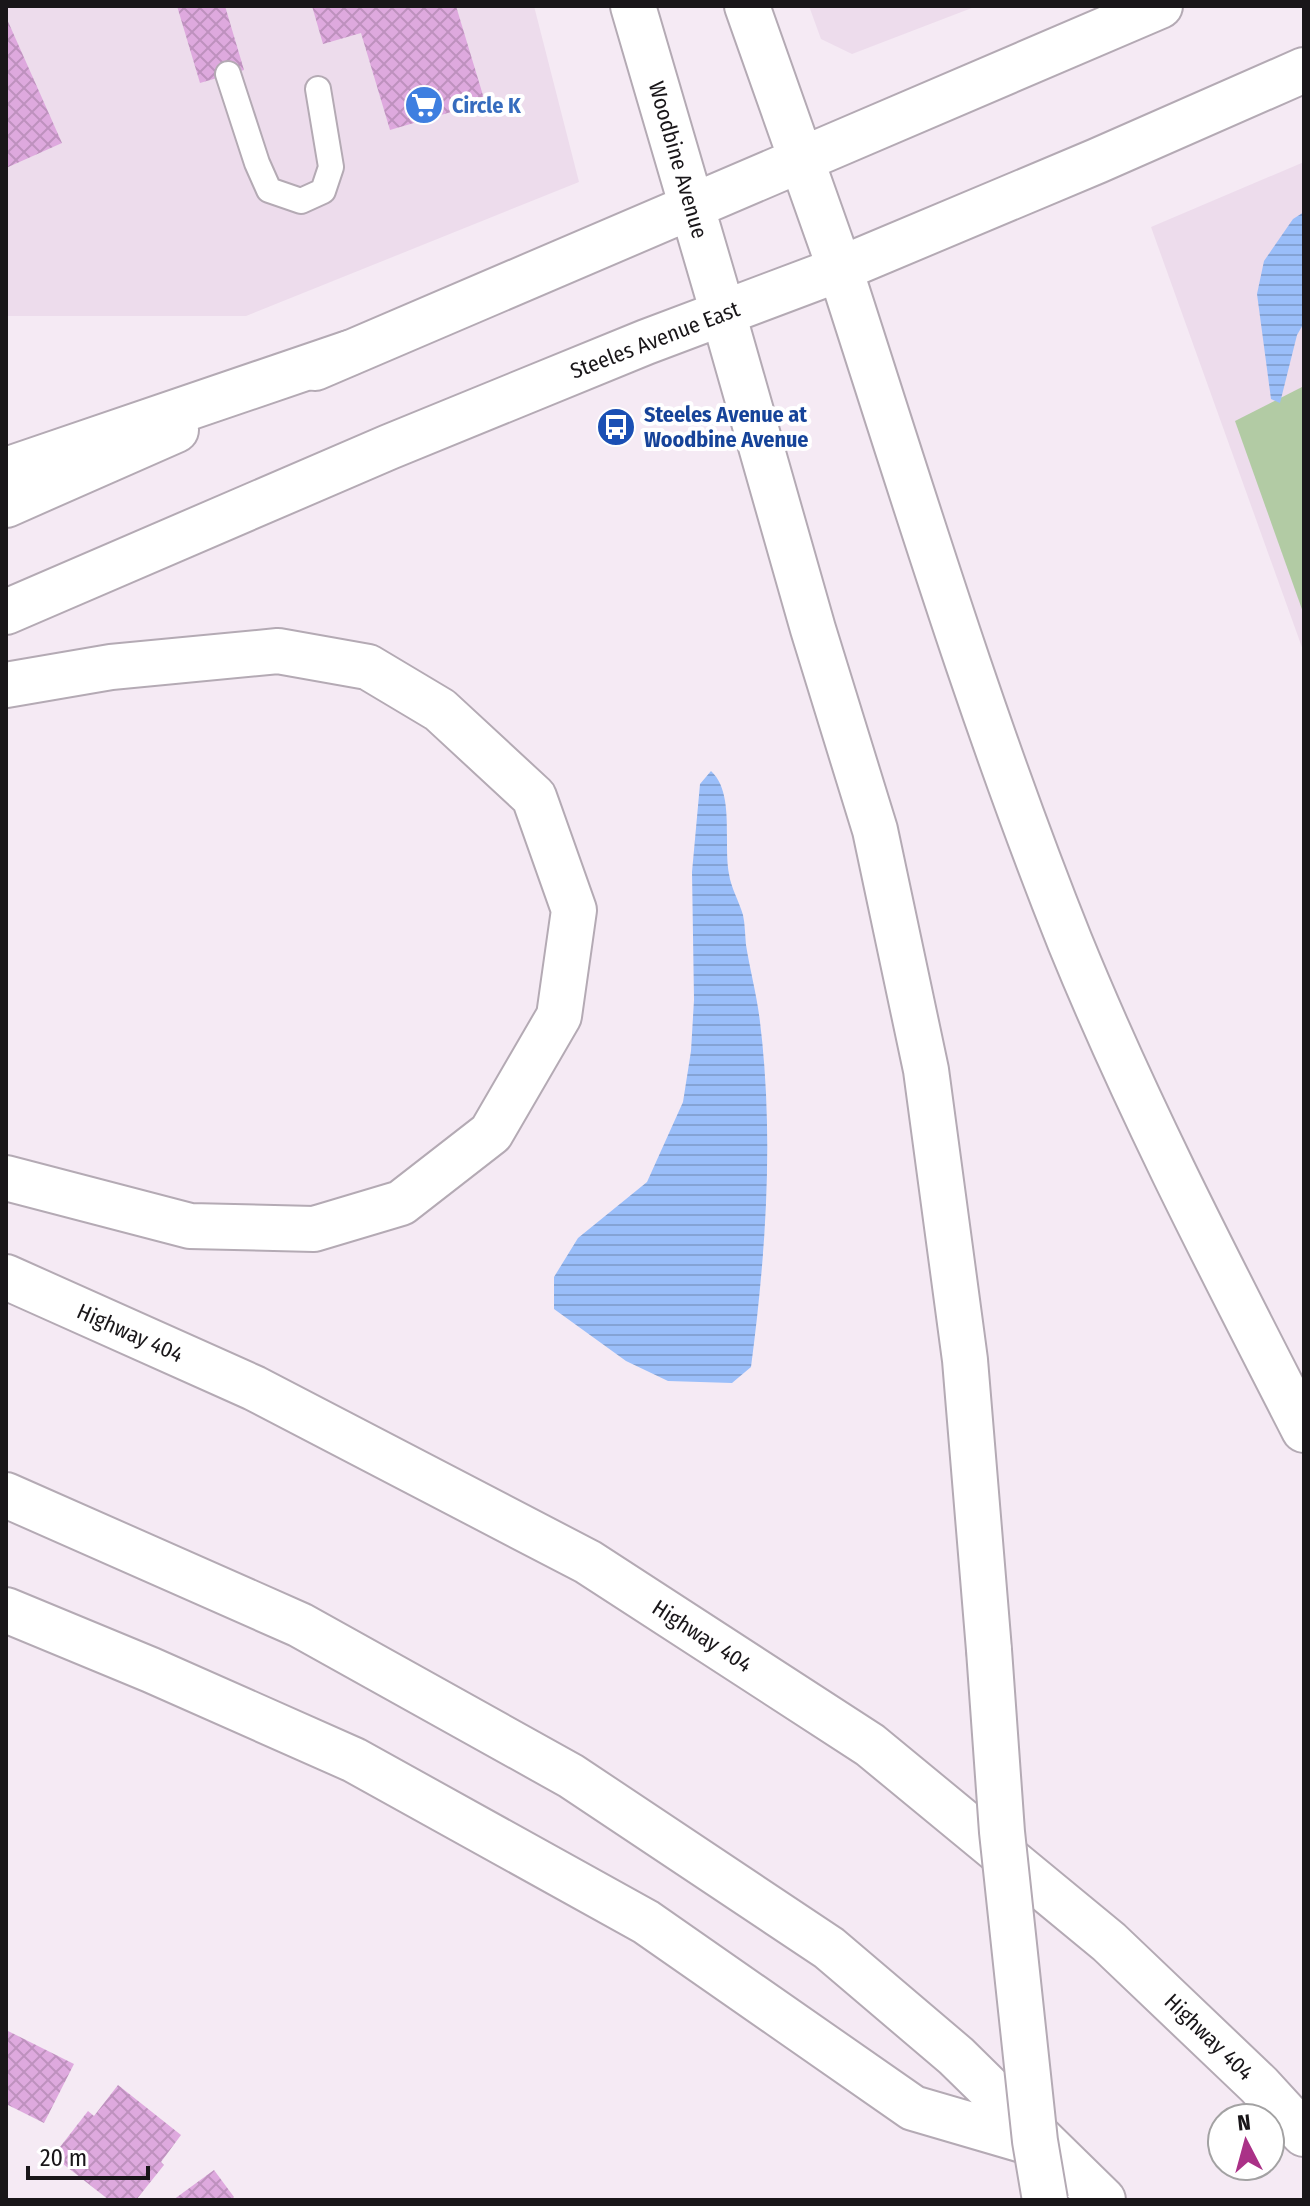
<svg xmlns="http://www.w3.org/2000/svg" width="1310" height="2206" font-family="'Fira Sans Condensed',sans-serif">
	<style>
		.built { fill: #eddcec }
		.grass { fill: #b2cba4 }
		.water { fill: url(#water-rules) }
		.building { fill: url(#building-cross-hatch) }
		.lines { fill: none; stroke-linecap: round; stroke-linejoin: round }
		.lane-casing { stroke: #b4aab4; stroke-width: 28 }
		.secondary-casing { stroke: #b4aab4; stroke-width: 48 }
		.highway-casing { stroke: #b4aab4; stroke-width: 48 }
		.lane { stroke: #fff; stroke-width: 24 }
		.secondary { stroke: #fff; stroke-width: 44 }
		.highway { stroke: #fff; stroke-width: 44 }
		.highway-bridge-casing { stroke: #b4aab4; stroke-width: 48; stroke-linecap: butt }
		.highway-bridge { stroke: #fff; stroke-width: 44 }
		.labels { text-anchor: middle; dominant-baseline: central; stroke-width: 8; stroke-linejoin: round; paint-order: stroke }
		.shop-label { font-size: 22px; font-weight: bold; fill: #366cbe; stroke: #fff; text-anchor: start }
		.street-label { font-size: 22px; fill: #191619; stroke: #fff }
		.transit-label { font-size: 22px; font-weight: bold; fill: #164399; stroke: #fff; text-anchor: start }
	</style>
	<defs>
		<pattern id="water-rules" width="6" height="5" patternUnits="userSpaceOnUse" patternTransform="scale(2)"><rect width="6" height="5" fill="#9abef9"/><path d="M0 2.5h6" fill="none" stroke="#84a3d5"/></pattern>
		<pattern id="building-cross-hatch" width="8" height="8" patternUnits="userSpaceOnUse" patternTransform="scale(2)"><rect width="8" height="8" fill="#dea9de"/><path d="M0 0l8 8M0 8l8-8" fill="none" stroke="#be91be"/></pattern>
	</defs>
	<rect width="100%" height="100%" fill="#f5eaf4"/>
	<path class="built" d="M6 6H534L579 182 246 316H6Z
		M809 6H977L852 54 821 39Z
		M1304 162V653L1151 227Z"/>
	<path class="grass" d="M1304 386V615L1235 421Z"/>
	<path class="water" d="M1304 212V323L1297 335 1280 403 1271 399 1257 294 1264 261 1293 219Z
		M711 771C735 793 723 843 729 874 731 888 739 901 743 915 745 924 745 935 746 945 750 970 757 996 760 1022 774 1136 766 1253 751 1367L732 1383 668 1381 626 1361 554 1309V1277L578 1238 647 1182 683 1102 691 1051 694 1000 692 872 700 784Z"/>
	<path class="building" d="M177 6H225L244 70 200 83Z
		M312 6H456L485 102 390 130 361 33 323 44Z
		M6 17 62 143 6 168Z
		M6 2030 74 2064 44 2123 6 2104Z
		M118 2085 181 2135 161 2162 164 2165 136 2200H109L53 2156 88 2111 94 2116Z
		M214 2170 234 2197 230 2200H173Z"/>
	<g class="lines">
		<g class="lane-casing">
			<path id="lane" d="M228 74 257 163 269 190 301 201 323 191 331 167 318 89"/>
		</g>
		<g class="secondary-casing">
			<path id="secondary" d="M633 6 723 313
				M747 6 840 269
				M315 368 1160 6
				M6 505 176 430
				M6 612 389 447 646 342 840 269 1097 161 1304 70"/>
		</g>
		<g class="highway-casing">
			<path id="highway" d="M840 269C913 495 982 722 1070 942 1138 1109 1222 1270 1304 1430
				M723 313 813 629 875 830 926 1070 965 1360 989 1650
				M6 470 349 353
				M6 685 111 667 278 651 368 667 440 710 534 797 574 910 559 1016 491 1133 401 1203 314 1229 190 1226 6 1178
				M6 1277 254 1388 588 1562 870 1745 1109 1942 1259 2085 1304 2134
				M6 1495 300 1625 571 1776 829 1948 956 2056 1103 2200
				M6 1610 151 1670 354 1760 646 1922 913 2108 1043 2146"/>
		</g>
		<use href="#lane" class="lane"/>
		<use href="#secondary" class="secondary"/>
		<use href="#highway" class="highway"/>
		<g class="highway-bridge-casing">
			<path id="highway-bridge" d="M989 1650 1002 1832 1035 2141 1045 2200"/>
		</g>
		<use href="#highway-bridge" class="highway-bridge"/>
	</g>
	<defs>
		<g id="supermarket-disc" transform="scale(2)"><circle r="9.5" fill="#3f7fe0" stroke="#fff"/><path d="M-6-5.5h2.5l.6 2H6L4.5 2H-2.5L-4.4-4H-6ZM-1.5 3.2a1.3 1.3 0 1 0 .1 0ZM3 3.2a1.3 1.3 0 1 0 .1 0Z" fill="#fff"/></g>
		<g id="bus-disc" transform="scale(2)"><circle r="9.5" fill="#1a4fb4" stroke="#fff"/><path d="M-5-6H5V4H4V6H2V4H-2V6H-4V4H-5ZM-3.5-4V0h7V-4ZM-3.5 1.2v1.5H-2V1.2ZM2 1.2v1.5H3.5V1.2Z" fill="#fff"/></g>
	</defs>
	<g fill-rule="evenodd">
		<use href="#supermarket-disc" x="424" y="105"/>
		<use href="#bus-disc" x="616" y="427"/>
	</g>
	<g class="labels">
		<g class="shop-label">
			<text x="452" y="105">Circle K</text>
		</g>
		<g class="street-label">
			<text transform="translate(678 160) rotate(74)">Woodbine Avenue</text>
			<text transform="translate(655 340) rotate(-21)">Steeles Avenue East</text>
			<text transform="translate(130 1333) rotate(24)">Highway 404</text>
			<text transform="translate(702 1636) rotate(33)">Highway 404</text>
			<text transform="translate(1209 2037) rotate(44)">Highway 404</text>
		</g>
		<g class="transit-label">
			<text x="644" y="414">Steeles Avenue at<tspan x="644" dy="25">Woodbine Avenue</tspan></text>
		</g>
	</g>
	<rect width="1310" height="2206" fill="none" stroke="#191619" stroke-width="16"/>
	<g transform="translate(1246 2142) rotate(354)"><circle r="38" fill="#ffffff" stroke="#a3a2a3" stroke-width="2"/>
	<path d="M0-6L14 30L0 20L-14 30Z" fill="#aa3187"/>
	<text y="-12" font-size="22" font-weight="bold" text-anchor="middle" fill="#191619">N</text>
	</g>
	<path d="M28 2166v12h120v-12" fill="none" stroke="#191619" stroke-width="4"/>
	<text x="40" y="2166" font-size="24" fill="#191619" stroke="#ffffff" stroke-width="6" paint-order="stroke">20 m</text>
</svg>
